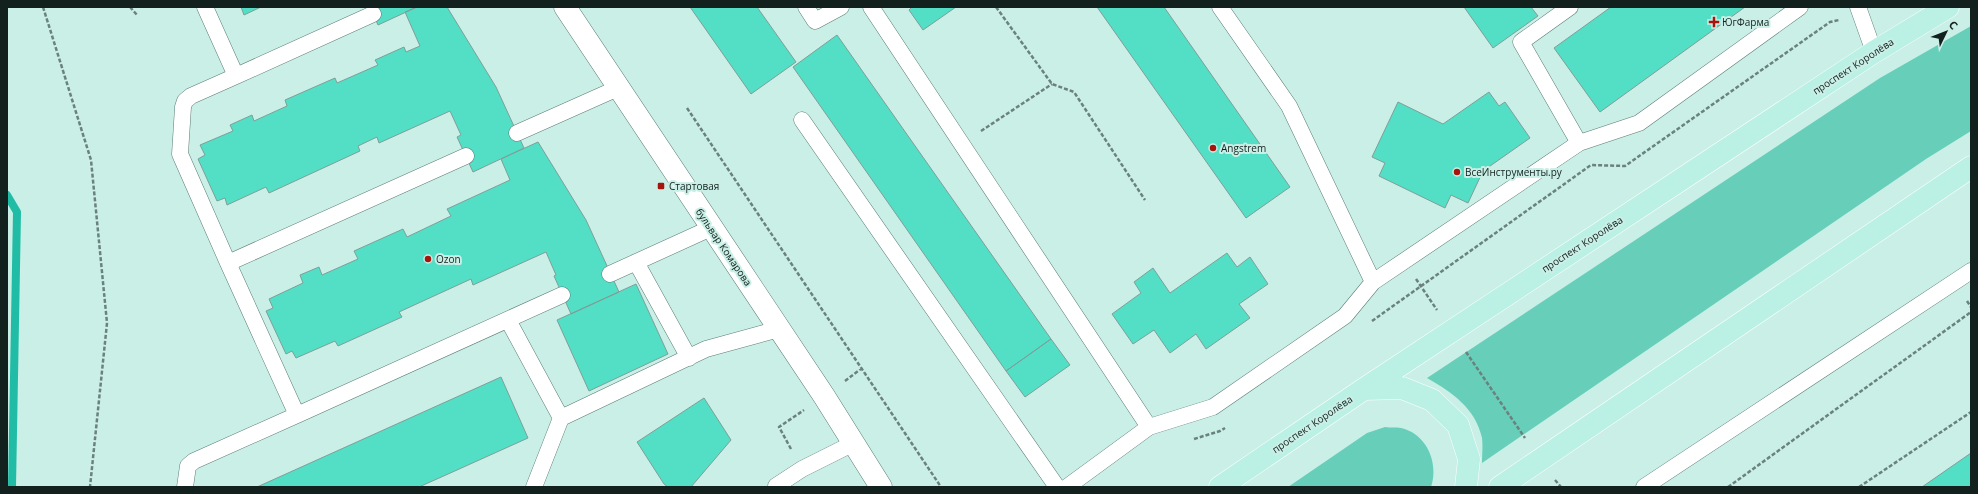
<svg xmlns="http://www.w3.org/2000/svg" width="1978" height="494" font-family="'Open Sans',sans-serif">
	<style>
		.green { fill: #67ceba }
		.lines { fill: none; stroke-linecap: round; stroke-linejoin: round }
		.stream { stroke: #20bca5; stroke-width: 8 }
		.building { fill: #53dec6; stroke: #7da098 }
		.service-casing { stroke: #5a7c75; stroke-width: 17 }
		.tertiary-casing { stroke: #5a7c75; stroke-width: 23 }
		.primary-casing { stroke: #fff; stroke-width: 23 }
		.path { stroke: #6a827d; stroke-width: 2.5; stroke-dasharray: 4 2; stroke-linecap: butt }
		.service { stroke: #fff; stroke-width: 16 }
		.tertiary { stroke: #fff; stroke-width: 22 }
		.primary { stroke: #bbf1e5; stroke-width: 22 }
		.poi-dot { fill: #a7140c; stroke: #caefe6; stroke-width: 1.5 }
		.labels { text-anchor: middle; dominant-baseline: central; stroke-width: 4; stroke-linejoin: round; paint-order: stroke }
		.poi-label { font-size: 10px; fill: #13211e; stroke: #caefe6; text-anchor: start }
		.street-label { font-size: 10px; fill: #13211e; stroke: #caefe6 }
	</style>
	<rect width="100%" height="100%" fill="#caefe6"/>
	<path class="green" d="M1971 26V131L1926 159 1482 463C1482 455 1483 446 1482 438 1476 409 1452 392 1427 378L1880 78Z
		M1385 427C1390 428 1396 427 1401 428 1427 434 1439 463 1431 487H1288L1367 433Z"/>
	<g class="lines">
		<path class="stream" d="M7 195 17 212 12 487"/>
	</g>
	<path class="building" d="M241 7H261L244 15Z
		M370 7H417L378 25Z
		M417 7H447L496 87 524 148 473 172 457 137 461 135 450 111 379 143 377 137 358 146 360 151 269 193 266 187 227 205 225 198 217 201 198 159 205 155 200 145 233 131 230 125 252 115 254 121 287 106 285 100 335 78 337 83 378 65 375 60 404 47 406 52 420 46 405 12Z
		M690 7H757L796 62 751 94Z
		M912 7H956L923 30 909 10Z
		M1097 7H1164L1290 187 1246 218Z
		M1464 7H1531L1538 16 1493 48Z
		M1611 7H1745L1600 112 1554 48Z
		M837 35 1051 339 1006 371 793 67Z
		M1489 92 1499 106 1505 102 1530 138 1483 171 1468 203 1451 195 1445 208 1379 176 1385 163 1372 157 1398 102 1443 124Z
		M538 142 586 220 619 292 571 314 554 276 556 275 546 252 473 285 471 279 399 312 402 317 338 346 335 341 296 358 292 351 286 354 266 311 273 308 269 299 303 283 300 275 319 267 322 275 358 259 354 251 403 229 407 237 451 216 447 209 510 180 501 159Z
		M1227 253 1237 267 1250 257 1268 284 1239 304 1250 318 1206 349 1196 334 1170 353 1154 330 1133 344 1112 314 1141 293 1134 282 1153 268 1170 293Z
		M636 284 668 354 589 391 557 320Z
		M1051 339 1070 365 1025 397 1006 371Z
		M501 377 528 438 457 470 419 487H257Z
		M704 398 731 440 691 487H668L664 484 637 442Z
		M1971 453V487H1922Z"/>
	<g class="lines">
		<g class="service-casing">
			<path id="service" d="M205 7 236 76 373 14
				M806 7 815 21 841 7
				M871 7 1149 427
				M1220 7 1289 106 1373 282
				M1570 7 1521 42 1579 143
				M1858 7 1874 52
				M802 120 1057 487
				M517 133 618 88
				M466 156 228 263 297 415 562 295
				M636 262 689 358
				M228 263 180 154 183 107 185 101 191 96 236 76
				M610 274 711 228
				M508 320 561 418
				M185 487 188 466 194 461 297 415
				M534 487 561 418 706 349 779 329
				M777 487 776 486 802 469 852 444
				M1067 487 1149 427 1213 407 1345 316 1373 282 1579 143 1639 123 1800 7
				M1644 487 1971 271"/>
		</g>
		<g class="tertiary-casing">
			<path id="tertiary" d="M565 7 824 396 881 487"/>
		</g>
		<g class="primary-casing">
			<path id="primary" d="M1364 389 1402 388 1432 400 1458 425 1469 459 1466 487
				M1220 487 1364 389 1874 52 1948 7
				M1500 487 1971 167"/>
		</g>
		<path class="path" d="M43 7 91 160 107 323 90 487
			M130 7 137 15
			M996 7 1052 84 1074 92 1145 200
			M687 108 941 487
			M981 131 1052 84
			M1416 279 1437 310
			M1967 301 1971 307
			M1372 321 1591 165 1625 166 1830 22 1839 20
			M1466 352 1525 438
			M845 381 862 368
			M1194 439 1220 431 1225 428
			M791 449 779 427 804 410
			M1555 480 1561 487
			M1728 487 1971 312
			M1859 487 1971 412"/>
		<use href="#service" class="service"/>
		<use href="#tertiary" class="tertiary"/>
		<use href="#primary" class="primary"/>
	</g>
	<g class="poi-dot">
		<path d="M1712 16h4v4h4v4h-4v4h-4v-4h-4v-4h4z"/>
		<circle cx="1213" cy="148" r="4"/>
		<circle cx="1457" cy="172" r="4"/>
		<rect x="657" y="182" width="8" height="8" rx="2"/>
		<circle cx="428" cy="259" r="4"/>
	</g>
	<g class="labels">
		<g class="poi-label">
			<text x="1722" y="22">ЮгФарма</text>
			<text x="1221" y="148">Angstrem</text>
			<text x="1465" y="172">ВсеИнструменты.ру</text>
			<text x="669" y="186">Стартовая</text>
			<text x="436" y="259">Ozon</text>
		</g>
		<g class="street-label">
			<text transform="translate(1853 66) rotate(-33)">проспект Королёва</text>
			<text transform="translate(1582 244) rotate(-33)">проспект Королёва</text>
			<text transform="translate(724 247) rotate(56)">бульвар Комарова</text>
			<text transform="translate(1312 424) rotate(-34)">проспект Королёва</text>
		</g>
	</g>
	<rect width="1978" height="494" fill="none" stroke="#13211e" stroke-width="16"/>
	<g transform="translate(1946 32) rotate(47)" stroke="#caefe6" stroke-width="3" paint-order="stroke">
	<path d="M0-3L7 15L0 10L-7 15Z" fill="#13211e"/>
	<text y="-6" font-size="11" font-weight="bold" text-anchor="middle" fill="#13211e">С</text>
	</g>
</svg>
